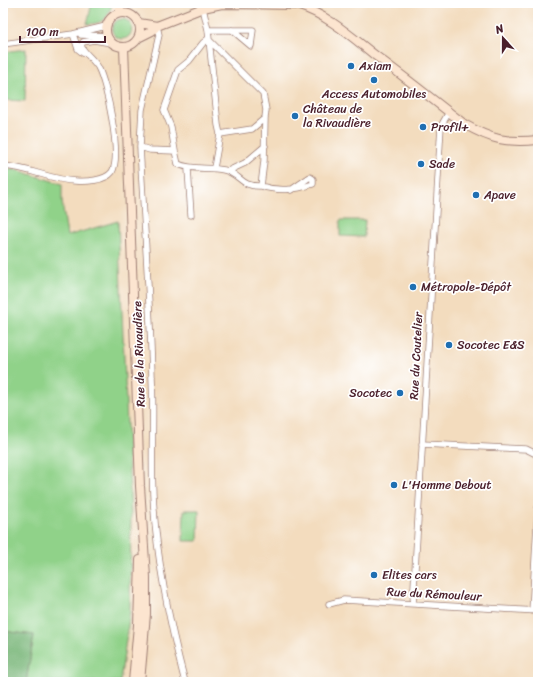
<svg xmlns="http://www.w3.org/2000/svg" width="541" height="685" font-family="Sriracha,sans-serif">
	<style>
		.green { fill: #90d289; stroke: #6d785a }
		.forest { fill: #74b475; stroke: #5f6a50 }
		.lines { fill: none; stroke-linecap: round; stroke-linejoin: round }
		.street-casing { stroke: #9e7e74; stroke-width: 7 }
		.secondary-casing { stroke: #9e7e74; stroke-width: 10 }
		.street { stroke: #fff; stroke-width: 5.5 }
		.secondary { stroke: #fce5d0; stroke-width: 8 }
		.poi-dot { fill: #1f6fb2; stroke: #fff; stroke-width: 1.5 }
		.labels { text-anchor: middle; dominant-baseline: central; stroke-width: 3.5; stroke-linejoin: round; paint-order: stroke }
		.poi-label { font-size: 12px; fill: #4a1f2b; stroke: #fff; text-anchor: start }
		.street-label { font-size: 12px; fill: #4a1f2b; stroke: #fff }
	</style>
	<rect width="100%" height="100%" fill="#fff"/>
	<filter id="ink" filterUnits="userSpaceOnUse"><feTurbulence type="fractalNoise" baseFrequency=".025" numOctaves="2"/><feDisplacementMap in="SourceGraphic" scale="8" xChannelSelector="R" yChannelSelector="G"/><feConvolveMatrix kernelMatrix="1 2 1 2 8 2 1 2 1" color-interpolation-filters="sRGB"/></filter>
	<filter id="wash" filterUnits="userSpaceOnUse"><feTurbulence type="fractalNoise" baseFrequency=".012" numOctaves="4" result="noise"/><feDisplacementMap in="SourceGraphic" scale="16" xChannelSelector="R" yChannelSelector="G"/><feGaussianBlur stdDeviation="0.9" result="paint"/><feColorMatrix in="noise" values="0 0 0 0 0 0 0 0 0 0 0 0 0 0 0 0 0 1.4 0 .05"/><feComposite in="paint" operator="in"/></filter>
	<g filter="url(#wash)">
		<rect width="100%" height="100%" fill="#f3dcbe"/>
		<path class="green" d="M92 3H112C109 18 103 24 87 24Z
			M112 29a10 10 0 1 1 20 0a10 10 0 1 1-20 0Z
			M26 49 25 101 5 100 3 162V52Z
			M3 169 17 170 62 184V201L67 236 118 221 131 515 130 612 120 682H26L34 635 3 631Z
			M340 220H365L364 237 340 236Z
			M184 510H199L198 541H183Z"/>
		<path class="forest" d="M3 631 34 635 26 682H3Z"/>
	</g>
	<g filter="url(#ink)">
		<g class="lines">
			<g class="street-casing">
				<path id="street" d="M203 8 208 30H253L251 46 232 30
					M157 26 159 35 142 110 140 147C144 223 150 300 152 377 154 416 151 455 153 494 156 556 169 622 185 682
					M208 30 218 125 220 134 214 168
					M73 34 78 49 83 53
					M81 35 107 36
					M3 44 73 34 106 26
					M140 147 150 150 175 151 178 164C193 171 208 166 224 170 241 174 240 187 261 186L264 161 265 118
					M175 151 171 127 164 110 178 70 189 61 203 43 208 39 263 94 266 110 265 118 252 129 220 134
					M3 166C28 167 50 180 75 181 85 182 105 181 112 172 122 156 107 84 98 67 93 59 85 54 81 46L83 42 94 40 111 43
					M188 169 191 215
					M228 171 245 163 265 146
					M261 186C279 192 295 190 313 184V179L310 177 291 190
					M422 444 526 449 536 454 538 458
					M329 604 344 600 538 611
					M413 604 441 126 449 112
					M532 611 538 508"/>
			</g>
			<g class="secondary-casing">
				<path id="secondary" d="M120 3V13
					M106 30a17 17 0 1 1 34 0a17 17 0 1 1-34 0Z
					M139 23 157 26 203 8 222 4 296 5C327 14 352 37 376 56 406 78 435 101 464 124 492 140 506 143 538 140
					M138 38 152 31 157 26
					M124 47 140 486 146 577V614L140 682
					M133 682 138 625 140 560"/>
			</g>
			<use href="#street" class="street"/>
			<use href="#secondary" class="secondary"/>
		</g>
	</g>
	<g class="poi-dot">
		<circle cx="351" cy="66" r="4"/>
		<circle cx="374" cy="80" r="4"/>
		<circle cx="295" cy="116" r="4"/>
		<circle cx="423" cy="127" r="4"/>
		<circle cx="421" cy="164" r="4"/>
		<circle cx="476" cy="195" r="4"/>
		<circle cx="413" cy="287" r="4"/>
		<circle cx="449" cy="345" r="4"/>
		<circle cx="400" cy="393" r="4"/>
		<circle cx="394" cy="485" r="4"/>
		<circle cx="374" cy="575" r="4"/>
	</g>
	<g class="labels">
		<g class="poi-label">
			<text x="359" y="66">Axiam</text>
			<text x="374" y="94" text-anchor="middle">Access Automobiles</text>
			<text x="303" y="109">Château de<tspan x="303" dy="14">la Rivaudière</tspan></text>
			<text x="431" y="127">Profil+</text>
			<text x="429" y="164">Sade</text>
			<text x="484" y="195">Apave</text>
			<text x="421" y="287">Métropole-Dépôt</text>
			<text x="457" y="345">Socotec E&amp;S</text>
			<text x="392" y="393" text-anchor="end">Socotec</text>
			<text x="402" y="485">L'Homme Debout</text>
			<text x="382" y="575">Elites cars</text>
		</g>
		<g class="street-label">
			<text transform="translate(139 354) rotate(-92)">Rue de la Rivaudière</text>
			<text transform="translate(416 356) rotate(-87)">Rue du Coutelier</text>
			<text transform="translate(434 594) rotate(3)">Rue du Rémouleur</text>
		</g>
	</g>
	<rect width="541" height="685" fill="none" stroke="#fff" stroke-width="16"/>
	<g transform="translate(503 38) rotate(339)" stroke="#ffffff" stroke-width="3" paint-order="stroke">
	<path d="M0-3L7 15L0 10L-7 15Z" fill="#4a1f2b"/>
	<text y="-6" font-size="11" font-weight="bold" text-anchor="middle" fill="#4a1f2b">N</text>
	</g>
	<path d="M20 36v6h85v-6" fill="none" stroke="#4a1f2b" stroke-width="2"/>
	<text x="26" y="36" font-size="12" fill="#4a1f2b" stroke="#ffffff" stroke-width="3" paint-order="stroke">100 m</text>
</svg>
